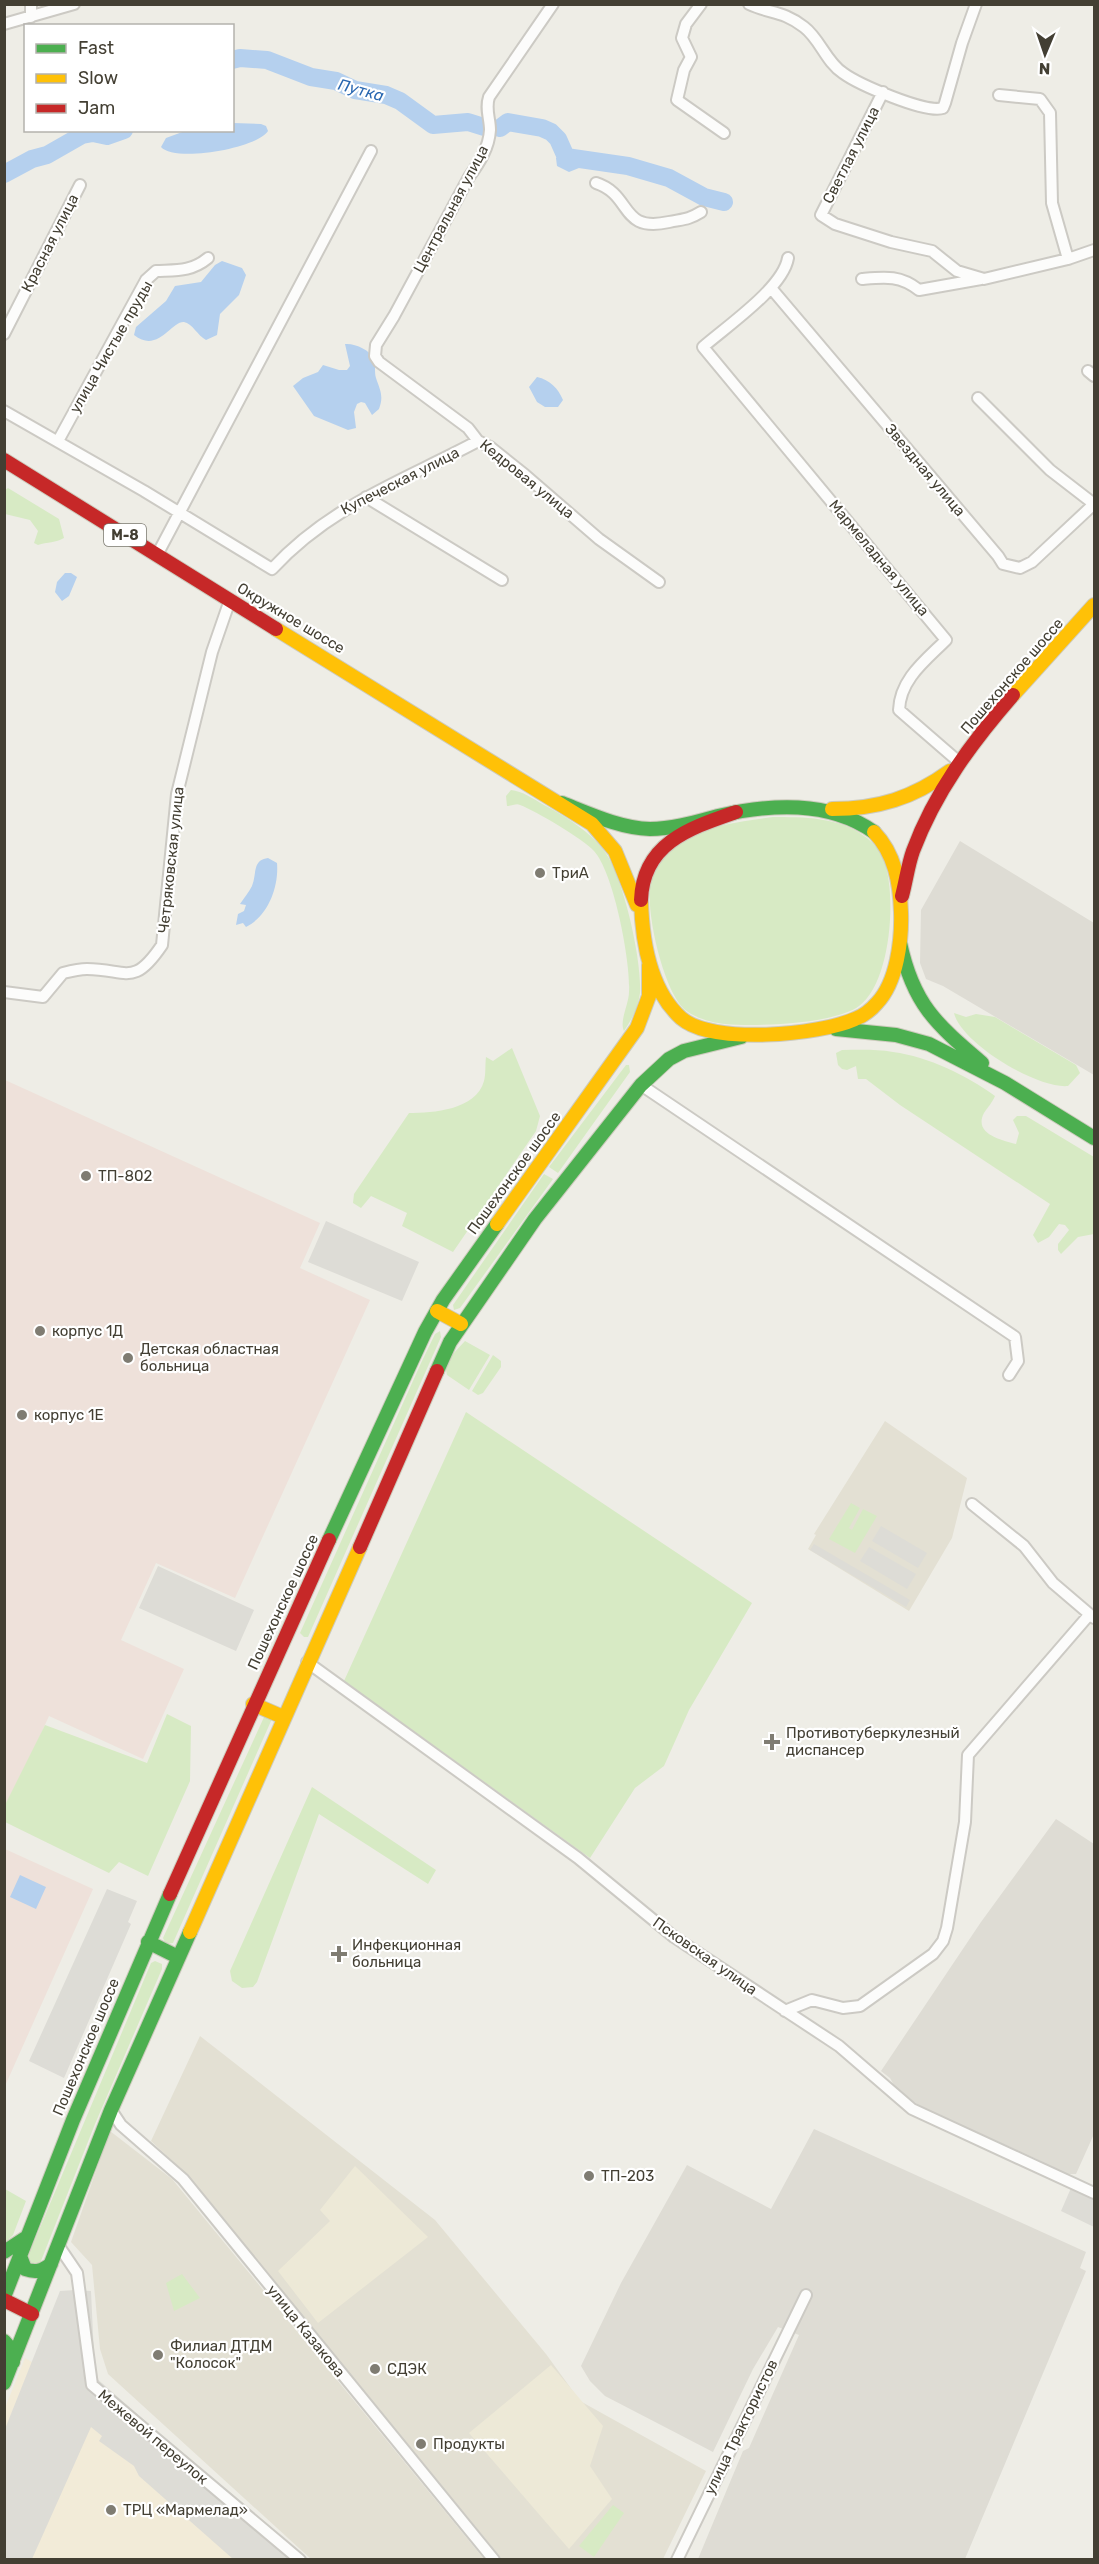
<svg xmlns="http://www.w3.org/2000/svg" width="1099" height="2564" font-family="Rubik,sans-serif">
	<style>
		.residential { fill: #e3e0d3 }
		.commercial { fill: #f2ebd8 }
		.industrial { fill: #dedcd4 }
		.education { fill: #ede9d7 }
		.medical { fill: #eee1da }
		.green { fill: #d7eac4 }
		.parking { fill: #dddcd6 }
		.water { fill: #b5d0ee }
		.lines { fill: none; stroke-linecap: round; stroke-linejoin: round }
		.river { stroke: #b5d0ee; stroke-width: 18 }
		.street-casing { stroke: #cccac4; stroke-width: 14 }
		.fast-casing { stroke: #cdcbbd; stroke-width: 16 }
		.slow-casing { stroke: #cdcbbd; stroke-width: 16 }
		.jam-casing { stroke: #cdcbbd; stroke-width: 16 }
		.street { stroke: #fcfcfb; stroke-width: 10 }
		.fast { stroke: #4caf50; stroke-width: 14 }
		.slow { stroke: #ffc107; stroke-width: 14 }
		.jam { stroke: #c62828; stroke-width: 14 }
		.poi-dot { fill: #7f7c72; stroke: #fff; stroke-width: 2 }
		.labels { text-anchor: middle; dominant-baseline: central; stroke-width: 4.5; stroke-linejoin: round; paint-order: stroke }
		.shield { fill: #fff; stroke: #7b7970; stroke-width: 1.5 }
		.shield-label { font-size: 14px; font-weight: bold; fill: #433f33 }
		.street-label { font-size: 15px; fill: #433f33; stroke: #fff }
		.poi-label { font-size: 15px; fill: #433f33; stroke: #fff; text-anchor: start }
		.water-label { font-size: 16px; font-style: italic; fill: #2a68b1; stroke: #fff }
	</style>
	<rect width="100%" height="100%" fill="#eeede6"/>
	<path class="residential" d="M885 1421 967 1478 952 1538 909 1611 808 1549 816 1535 814 1534Z
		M200 2036 435 2220 546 2354 580 2401 706 2471 663 2559H502L182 2170 151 2141Z
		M110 2131 172 2179 484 2559H311L108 2374 100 2349 92 2265 71 2242Z"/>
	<path class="commercial" d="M25 2358 103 2405 238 2559 5 2560V2408Z"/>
	<path class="industrial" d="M960 841 1094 923V1075L943 986 926 979 920 963 921 910Z
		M1056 1819 1094 1844V2134L1076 2174H1065L1037 2159 921 2107 895 2087 890 2078 881 2071 981 1922Z
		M814 2129 1086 2252 1080 2268 1086 2271 965 2559H698L743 2451 749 2448 799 2335 778 2327 753 2369 713 2452 605 2396 590 2381 581 2366 621 2283 687 2165 771 2209Z"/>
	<path class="education" d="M355 2166 428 2237 318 2323 278 2271 330 2221 320 2210Z
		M551 2365 603 2426 590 2466 612 2499 569 2549 469 2433Z"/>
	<path class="medical" d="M5 1080 320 1223 300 1268 370 1300 235 1598 156 1563 121 1640 184 1669 143 1759 49 1716 5 1813Z
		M5 1849 93 1889 5 2086Z"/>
	<path class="green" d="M8 488 59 519 64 538C56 543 47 542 38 545L34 543 38 531 30 520 5 514V490Z
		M511 790C522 791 534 799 544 805 565 816 591 832 605 852 624 879 642 961 640 993 638 1008 632 1019 624 1031 619 1021 629 1004 629 992 631 963 614 873 594 851 583 839 536 811 520 805 516 803 513 806 507 806L506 796Z
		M773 817C802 817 840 817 864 836 873 842 880 850 884 861 897 895 891 983 859 1006 835 1024 756 1027 726 1024 713 1023 694 1018 684 1009 663 990 644 907 651 880 653 872 658 863 664 857 690 827 736 822 773 817Z
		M954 1013 966 1017 976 1014 995 1017 1076 1065 1080 1073 1068 1086C1037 1089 961 1043 954 1013Z
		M512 1048 540 1116 536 1131 453 1252 402 1226 407 1213 371 1196 361 1208 353 1203 354 1194 409 1113C433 1113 476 1110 484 1081 486 1074 485 1064 486 1057L493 1061Z
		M842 1050C858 1050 876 1049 893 1052 929 1057 966 1075 995 1096 992 1103 988 1107 984 1113 973 1134 1002 1140 1016 1144L1019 1133 1013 1120 1017 1116H1026L1094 1157V1234L1078 1237 1061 1254 1058 1250V1244L1069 1230 1065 1225 1059 1224 1049 1237 1038 1243 1033 1235 1050 1204 900 1105 866 1079H858L856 1066 847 1070 842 1069 838 1065 836 1053Z
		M626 1065H629L630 1072 558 1173 549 1167Z
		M544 1174 553 1179 460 1308 454 1310 453 1305Z
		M440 1331 441 1337 308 1637H304L300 1633 421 1363 435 1334Z
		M465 1341 490 1355 469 1390 447 1375 446 1370 452 1355Z
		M493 1355 501 1361V1367L483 1393 478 1395 472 1391Z
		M466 1412 752 1603 689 1710 664 1766 635 1788 590 1858 344 1681Z
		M851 1503 860 1508 849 1528 852 1530 863 1509 877 1516 855 1553 829 1539Z
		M167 1714 191 1726 190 1781 148 1876 119 1862 109 1873 5 1822V1805L45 1725 147 1763Z
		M265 1715 271 1717V1721L173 1943 166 1944 163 1938Z
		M312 1787 436 1870 428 1884 319 1814 257 1982 253 1987 242 1988 232 1981 230 1971Z
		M155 1961 162 1964V1969L95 2124 39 2266 26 2261 151 1963Z
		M5 2189 26 2201 13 2235 5 2243Z
		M182 2274 200 2298 174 2311 166 2283Z
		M613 2505 624 2513 594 2557 579 2546Z"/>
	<path class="parking" d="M326 1221 419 1262 402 1301 308 1262Z
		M881 1526 927 1553 918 1568 872 1541Z
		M814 1544 910 1600 906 1607 810 1550Z
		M869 1547 916 1574 907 1589 860 1561Z
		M158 1566 254 1610 236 1651 139 1608Z
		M107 1889 137 1901 128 1922 131 1924 64 2078 29 2061Z
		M1071 2188 1094 2198V2227L1061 2211Z
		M75 2290 91 2291 95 2377 303 2559H233L139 2476 134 2466 99 2441 102 2436 91 2427 32 2559 5 2560V2429L60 2291Z"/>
	<path class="water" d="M233 123 261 124 266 126 268 131C258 148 175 163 161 147L166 138 185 131 232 130Z
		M565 151 577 153 583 158 584 166 569 172 557 166 556 158Z
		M222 261 242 268 246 275 239 295 220 314 217 335 206 340C198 336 192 323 184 322 171 321 158 354 134 335L136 327 166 301 175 286 201 282 215 265Z
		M345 344C355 343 370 350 374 359 376 364 374 372 376 378 380 390 384 396 379 409L372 415 365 403 361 402 357 404 354 412 356 428 348 430 314 416 293 386 303 378 318 372 323 365 339 370H347L350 366Z
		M537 377C550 380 558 388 563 400L558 407H545L537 402 529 387Z
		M65 573H71L77 577 69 596 62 601 55 592 57 582Z
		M268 858 277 863C279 887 268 916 246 927L243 923 236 925 238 914 244 911 246 905 240 904C244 898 249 892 252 886 257 874 252 860 268 858Z
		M20 1875 46 1887 36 1909 10 1897Z"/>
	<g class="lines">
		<path class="river" d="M232 60 240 58 267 60 311 77 336 81 355 90 386 95 400 101 433 125 468 122 484 127
			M500 128 508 122 542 128 551 132 558 139 566 157 628 166 669 178 704 197 724 202
			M4 174 32 159 47 155 82 135 93 133 107 136 124 130"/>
		<g class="street-casing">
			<path id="street" d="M553 4 489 97C485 109 490 118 490 130 489 148 479 163 469 177L394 316 376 345 375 356 379 362 468 428 478 441 490 447 525 475 599 539 659 582
				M701 4 686 24 682 38 691 57 684 70 677 100 724 133
				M749 4C770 14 782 10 804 27 820 39 826 62 843 73 858 84 926 114 943 108L945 103 962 43 976 4
				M31 17V4
				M4 24 74 4
				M883 92 821 215 835 224 891 242 932 251 957 271 984 279 1068 259 1094 250
				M999 95 1040 99 1050 113 1052 203 1068 259
				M596 183C633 195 619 233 669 222 683 219 688 220 701 212
				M788 258C783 288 727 326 703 347L946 640C926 660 900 679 899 710L959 762
				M862 279C885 277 900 275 919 290L981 279
				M771 288 998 556 1003 564 1020 568 1032 562 1094 504
				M4 334 80 185
				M1088 371 1094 376
				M978 398 1050 470 1094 504
				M4 411 144 491 272 569C331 505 403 481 478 441
				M58 441 146 280 156 271C176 270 191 272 208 258
				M366 497 502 580
				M157 555 371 151
				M4 992 43 997 63 973C71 971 79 969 87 969 127 969 133 988 162 945L177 794 212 652 230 600
				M641 1085 1015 1337 1018 1361 1009 1375
				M972 1504 1024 1546 1053 1583 1094 1618
				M307 1662 578 1858 674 1937 839 2046 912 2109 1094 2193
				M785 2011 812 2000 843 2008 860 2006 933 1954 943 1941 947 1928 965 1822 968 1755 1089 1615
				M111 2110 121 2125 183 2179 494 2560
				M58 2245 77 2273 92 2385 300 2560
				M677 2560 806 2295"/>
		</g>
		<g class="fast-casing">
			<path id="fast" d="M562 803C590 814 620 828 650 829 673 829 696 822 718 816 770 804 828 800 874 832
				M900 943C913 1004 936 1024 982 1063
				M836 1029 896 1035 929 1044 1005 1083 1094 1138
				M437 1371 450 1342 535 1219 641 1085 669 1059 684 1051 741 1037
				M329 1540 425 1332 443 1300 497 1224
				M148 1942 178 1957
				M4 2252 27 2237
				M20 2256 25 2269C36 2273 42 2271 51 2264
				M4 2297 73 2120 170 1894
				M4 2341 11 2349 13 2362
				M4 2383 111 2110 190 1932"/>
		</g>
		<g class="slow-casing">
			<path id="slow" d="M276 629 592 824 615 851 637 905
				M1013 695 1094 605
				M832 809C878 809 913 798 950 771
				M641 900C642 940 650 990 681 1018 712 1045 819 1035 855 1019 863 1016 871 1010 877 1003 897 982 902 940 901 912 900 883 895 854 874 832
				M497 1224 637 1028 649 996V965
				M437 1311 461 1324
				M253 1704 283 1717
				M190 1932 360 1547"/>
		</g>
		<g class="jam-casing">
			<path id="jam" d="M4 460 276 629
				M902 896C906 881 908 865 913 851 935 792 972 742 1013 695
				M641 900C643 843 690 828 736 812
				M360 1547 437 1371
				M170 1894 329 1540
				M4 2300 32 2314"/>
		</g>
		<use href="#street" class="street"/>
		<use href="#fast" class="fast"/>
		<use href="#slow" class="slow"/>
		<use href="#jam" class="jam"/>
	</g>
	<g class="poi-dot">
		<circle cx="540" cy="873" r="6"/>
		<circle cx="86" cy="1176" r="6"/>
		<circle cx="40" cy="1331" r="6"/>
		<circle cx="128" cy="1358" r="6"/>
		<circle cx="22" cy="1415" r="6"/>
		<path d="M769 1733h6v6h6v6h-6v6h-6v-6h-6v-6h6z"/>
		<path d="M336 1945h6v6h6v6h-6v6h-6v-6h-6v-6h6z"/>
		<circle cx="589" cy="2176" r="6"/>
		<circle cx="158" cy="2355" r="6"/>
		<circle cx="375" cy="2369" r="6"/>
		<circle cx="421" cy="2444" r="6"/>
		<circle cx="111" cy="2510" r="6"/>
	</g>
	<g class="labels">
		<rect class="shield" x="104" y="524" width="42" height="22" rx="4.5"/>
		<g class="shield-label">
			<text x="125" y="535">М-8</text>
		</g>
		<g class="street-label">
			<text transform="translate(851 155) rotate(-63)">Светлая улица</text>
			<text transform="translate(451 209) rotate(-62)">Центральная улица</text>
			<text transform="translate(50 243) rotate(-63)">Красная улица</text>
			<text transform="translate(111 347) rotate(-60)">улица Чистые пруды</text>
			<text transform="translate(925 470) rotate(50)">Звездная улица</text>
			<text transform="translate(527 479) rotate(39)">Кедровая улица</text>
			<text transform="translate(400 481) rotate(-27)">Купеческая улица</text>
			<text transform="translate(879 558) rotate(50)">Мармеладная улица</text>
			<text transform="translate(291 618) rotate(31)">Окружное шоссе</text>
			<text transform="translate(1012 676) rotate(-49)">Пошехонское шоссе</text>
			<text transform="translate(171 860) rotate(-84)">Четряковская улица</text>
			<text transform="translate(514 1173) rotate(-54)">Пошехонское шоссе</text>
			<text transform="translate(283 1602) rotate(-65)">Пошехонское шоссе</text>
			<text transform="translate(705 1956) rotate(35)">Псковская улица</text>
			<text transform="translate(86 2047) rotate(-67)">Пошехонское шоссе</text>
			<text transform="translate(306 2331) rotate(51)">улица Казакова</text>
			<text transform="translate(741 2427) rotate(-64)">улица Трактористов</text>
			<text transform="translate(153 2437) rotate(40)">Межевой переулок</text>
		</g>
		<g class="poi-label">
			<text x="552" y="873">ТриА</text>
			<text x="98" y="1176">ТП-802</text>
			<text x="52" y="1331">корпус 1Д</text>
			<text x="140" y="1349">Детская областная<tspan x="140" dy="17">больница</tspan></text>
			<text x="34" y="1415">корпус 1Е</text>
			<text x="786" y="1733">Противотуберкулезный<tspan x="786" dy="17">диспансер</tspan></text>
			<text x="352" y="1945">Инфекционная<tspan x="352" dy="17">больница</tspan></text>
			<text x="601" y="2176">ТП-203</text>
			<text x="170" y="2346">Филиал ДТДМ<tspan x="170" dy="17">"Колосок"</tspan></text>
			<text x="387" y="2369">СДЭК</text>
			<text x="433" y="2444">Продукты</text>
			<text x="123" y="2510">ТРЦ «Мармелад»</text>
		</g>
		<g class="water-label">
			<text transform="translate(361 90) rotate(15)">Путка</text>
		</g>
	</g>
	<rect width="1099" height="2564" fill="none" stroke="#433f33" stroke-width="12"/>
	<rect x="24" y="24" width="210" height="108" fill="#ffffff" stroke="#b4b2ad" stroke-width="1.5"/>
	<rect x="36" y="44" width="30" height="9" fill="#4caf50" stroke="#b4b2ad" stroke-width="1.5"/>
	<text x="78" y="54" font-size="18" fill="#433f33">Fast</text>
	<rect x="36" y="74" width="30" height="9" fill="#ffc107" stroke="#b4b2ad" stroke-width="1.5"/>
	<text x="78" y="84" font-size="18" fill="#433f33">Slow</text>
	<rect x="36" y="104" width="30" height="9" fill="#c62828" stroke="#b4b2ad" stroke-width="1.5"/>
	<text x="78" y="114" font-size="18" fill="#433f33">Jam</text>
	<g transform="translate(1045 54) rotate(182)" stroke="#ffffff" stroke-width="4.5" paint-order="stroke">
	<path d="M0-4.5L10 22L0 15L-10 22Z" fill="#433f33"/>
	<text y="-9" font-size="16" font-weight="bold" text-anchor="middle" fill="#433f33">N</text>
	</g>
</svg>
